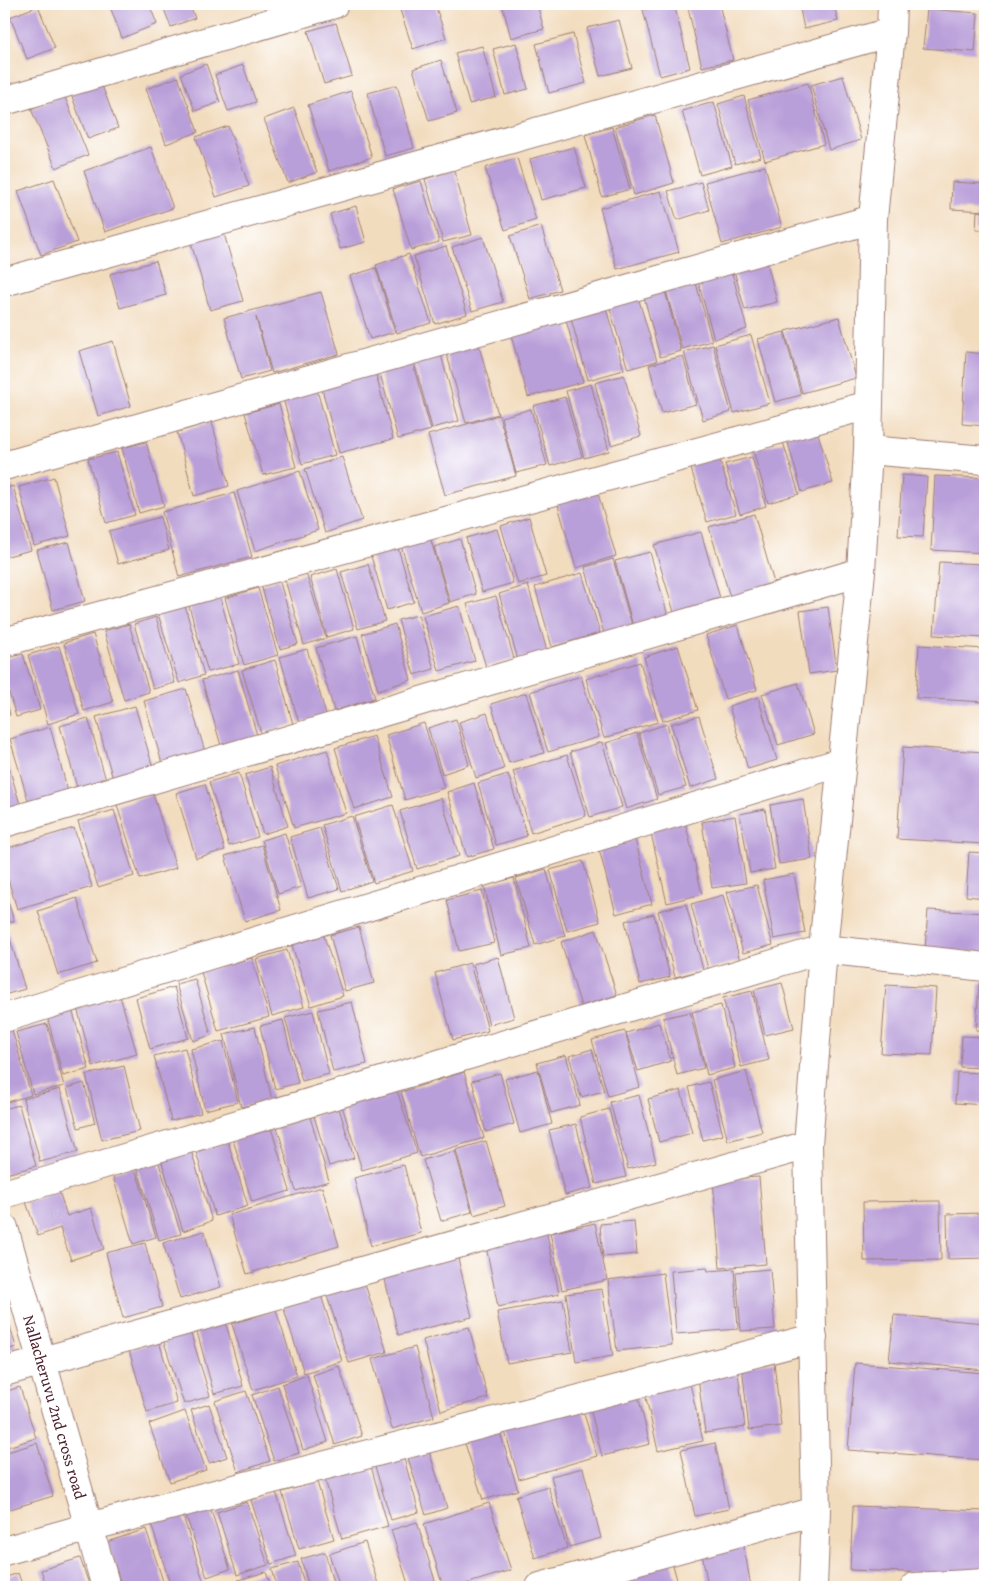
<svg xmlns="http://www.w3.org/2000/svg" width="989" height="1591" font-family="'Gentium Book Plus',serif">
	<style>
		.building { fill: #b99fd9 }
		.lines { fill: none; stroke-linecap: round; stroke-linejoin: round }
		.street-casing { stroke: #9e7e74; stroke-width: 30 }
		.street { stroke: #fff; stroke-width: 28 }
		.labels { text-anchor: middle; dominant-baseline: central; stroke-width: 4; stroke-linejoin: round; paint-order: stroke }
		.street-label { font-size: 16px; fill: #4a1f2b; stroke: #fff }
	</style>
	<rect width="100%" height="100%" fill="#fff"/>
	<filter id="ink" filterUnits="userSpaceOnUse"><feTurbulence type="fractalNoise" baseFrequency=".02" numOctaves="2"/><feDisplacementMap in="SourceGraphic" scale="10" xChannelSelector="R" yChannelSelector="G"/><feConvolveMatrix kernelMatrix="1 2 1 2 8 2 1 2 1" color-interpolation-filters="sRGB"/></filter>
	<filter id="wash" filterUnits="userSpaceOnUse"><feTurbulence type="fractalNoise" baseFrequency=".0096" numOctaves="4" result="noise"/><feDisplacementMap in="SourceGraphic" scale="20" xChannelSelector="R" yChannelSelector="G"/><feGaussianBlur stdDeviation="1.12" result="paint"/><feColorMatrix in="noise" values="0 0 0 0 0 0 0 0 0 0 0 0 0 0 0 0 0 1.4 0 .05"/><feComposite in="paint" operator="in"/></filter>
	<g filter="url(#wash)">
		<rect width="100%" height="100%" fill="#f2dcbe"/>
		<g id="blocks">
			<path class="building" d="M109 4H149L157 24 122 38Z
				M162 4H189L195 18 171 27Z
				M398 4H435L446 38 413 49Z
				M502 4H537L544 29 511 38Z
				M668 4H674L690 68 660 76 643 10Z
				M687 4H719L733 60 702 67Z
				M799 4H834L838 21 804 29Z
				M38 6 55 48 27 59 10 17Z
				M927 9 978 13 975 52 923 48Z
				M619 20 632 68 600 76 587 28Z
				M336 23 352 76 324 84 308 31Z
				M573 34 586 83 549 93 536 44Z
				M516 43 528 89 505 95 493 49Z
				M482 46 496 97 469 104 455 53Z
				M441 60 457 113 429 121 413 69Z
				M206 64 220 102 195 111 181 74Z
				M243 65 256 102 228 111 215 75Z
				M843 76 861 140 829 150 811 85Z
				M178 77 198 132 166 144 146 89Z
				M101 83 118 128 88 139 71 94Z
				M808 83 824 144 765 161 748 100Z
				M397 85 414 148 385 156 368 93Z
				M351 91 372 157 329 171 308 105Z
				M64 95 88 155 56 168 31 109Z
				M744 96 761 157 735 164 718 104Z
				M714 102 732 166 700 175 682 111Z
				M294 108 317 172 288 183 264 119Z
				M655 115 674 183 634 195 615 127Z
				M228 126 249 186 216 197 196 137Z
				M612 127 630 189 602 197 585 135Z
				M151 147 173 208 105 232 84 171Z
				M574 147 586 188 541 200 530 159Z
				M517 158 536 220 505 230 485 168Z
				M765 166 782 227 722 244 705 182Z
				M454 170 472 235 443 242 425 179Z
				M54 179 77 242 41 255 18 191Z
				M421 181 439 242 411 250 393 189Z
				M701 182 709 210 677 220 668 191Z
				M952 182 985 184V211L951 209Z
				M661 191 679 252 617 269 600 208Z
				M356 206 366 242 340 249 330 214Z
				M977 211 985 212V230H976Z
				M541 226 560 290 530 299 510 236Z
				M223 230 243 301 210 310 190 239Z
				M483 237 503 302 472 311 452 247Z
				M446 246 467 314 435 324 414 256Z
				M409 254 431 323 397 333 376 265Z
				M766 258 777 302 745 310 733 267Z
				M156 261 166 295 120 308 110 274Z
				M376 268 395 332 370 339 350 276Z
				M731 269 747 329 714 339 697 278Z
				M694 276 712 341 682 349 664 284Z
				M664 287 681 351 660 357 643 293Z
				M321 292 339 354 272 373 256 317 270 371 241 379 224 318Z
				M638 297 657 361 628 369 609 306Z
				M605 305 624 370 588 380 570 315Z
				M839 317 856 378 802 393 785 331Z
				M566 320 583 382 528 397 511 335Z
				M784 332 801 395 775 402 758 339Z
				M751 335 770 403 734 413 715 345Z
				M477 339 498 414 466 423 445 348Z
				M113 341 131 406 98 416 79 351Z
				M713 345 731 412 703 420 684 352Z
				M440 351 459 421 432 428 413 358Z
				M966 352 985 354V426L962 424Z
				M683 356 696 404 662 413 649 365Z
				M411 357 431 430 398 439 378 366Z
				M375 371 393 439 339 453 321 385Z
				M624 375 641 436 611 445 595 383Z
				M591 384 609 451 584 458 566 391Z
				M317 390 335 455 302 464 283 399Z
				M565 397 582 457 550 466 533 406Z
				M279 404 296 467 263 475 245 413Z
				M531 409 547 465 516 473 501 417Z
				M499 415 516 476 445 495 428 435Z
				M212 422 229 486 194 496 177 432Z
				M816 427 833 483 802 492 786 436Z
				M146 442 164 506 139 513 122 448Z
				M783 442 799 494 768 503 753 450Z
				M117 452 135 515 106 523 88 459Z
				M342 457 362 520 325 533 305 469Z
				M719 457 736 514 707 522 690 465Z
				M752 457 766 506 740 514 725 464Z
				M300 471 318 530 255 551 237 491Z
				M902 475 927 477 923 537 898 536Z
				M935 476 985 478V553L931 550Z
				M54 477 70 536 34 546 19 487Z
				M13 486 31 550 4 557V489Z
				M597 490 616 556 576 568 557 502Z
				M234 493 252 557 179 577 162 512Z
				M754 514 774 583 730 597 709 527Z
				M160 517 169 550 118 564 109 531Z
				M529 517 546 576 518 584 501 526Z
				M497 529 513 583 482 592 466 538Z
				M701 532 720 598 674 612 654 545Z
				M430 537 449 603 421 612 401 545Z
				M460 539 476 594 450 602 434 547Z
				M69 542 85 601 53 610 37 550Z
				M398 548 414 602 387 610 371 556Z
				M650 552 668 616 633 626 615 561Z
				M613 559 632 625 604 634 585 567Z
				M939 562 985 564V638L934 635Z
				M368 564 385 621 358 629 341 572Z
				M337 569 354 629 327 637 310 577Z
				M306 573 326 638 304 645 285 580Z
				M582 573 600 633 552 647 535 587Z
				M279 579 298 644 280 649 261 585Z
				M528 585 547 651 518 660 499 594Z
				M258 588 278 655 244 665 225 598Z
				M496 596 514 659 486 667 467 604Z
				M220 597 239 664 208 672 189 606Z
				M185 606 204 675 179 683 158 614Z
				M459 606 475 661 439 671 423 616Z
				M828 607 837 670 809 674 800 611Z
				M418 615 434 669 414 675 398 620Z
				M156 617 175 683 153 689 134 624Z
				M129 624 149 692 124 700 104 631Z
				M395 624 411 680 378 690 362 634Z
				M738 625 757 690 725 699 706 635Z
				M93 634 113 702 84 711 64 643Z
				M357 636 375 698 334 711 316 648Z
				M919 645 985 649V702L916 698Z
				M59 646 79 714 48 724 28 655Z
				M678 646 698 710 663 721 644 657Z
				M307 649 326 715 299 723 280 657Z
				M23 654 40 710 16 717 4 675V659Z
				M275 660 293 724 261 733 242 670Z
				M640 662 658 722 604 738 586 679Z
				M238 670 258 739 222 749 202 680Z
				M581 676 599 737 548 752 530 692Z
				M798 683 814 734 778 745 762 694Z
				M186 689 207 758 164 770 144 701Z
				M526 693 544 753 509 763 491 704Z
				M4 694 10 715 4 717Z
				M758 697 777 760 748 769 729 706Z
				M135 706 154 771 114 783 96 717Z
				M487 713 504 769 476 778 459 722Z
				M699 716 718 779 690 788 671 724Z
				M88 718 108 787 79 795 60 726Z
				M456 719 469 765 442 774 428 728Z
				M424 723 444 788 405 800 386 735Z
				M667 724 686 787 658 795 639 733Z
				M50 727 69 795 30 807 10 739Z
				M637 733 657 799 626 809 606 743Z
				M374 736 393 797 354 809 335 748Z
				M602 742 622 807 590 817 570 752Z
				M903 747 985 752V844L897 839Z
				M4 750 22 811 4 816Z
				M327 750 346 813 294 828 275 766Z
				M567 755 586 816 531 833 513 771Z
				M270 767 288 826 263 834 245 775Z
				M239 773 258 837 229 846 209 782Z
				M508 774 527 836 496 845 478 783Z
				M474 783 494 849 467 857 447 792Z
				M205 784 225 850 196 858 176 793Z
				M153 794 176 868 140 879 117 805Z
				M441 798 459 856 417 869 400 811Z
				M803 799 812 859 779 864 770 805Z
				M393 805 413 871 374 883 354 817Z
				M765 809 775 869 750 873 740 814Z
				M114 810 134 876 98 887 78 821Z
				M352 816 372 881 342 891 322 825Z
				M735 816 746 883 712 888 702 822Z
				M685 821 702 894 667 903 650 829Z
				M74 828 92 887 17 909 4 866V849Z
				M320 828 339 889 308 898 290 837Z
				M285 833 301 887 278 894 262 840Z
				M635 839 652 904 616 914 599 849Z
				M262 845 281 910 245 921 225 856Z
				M969 852 985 853V898L966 896Z
				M583 861 600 922 567 931 550 870Z
				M546 869 565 936 535 945 516 878Z
				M794 874 805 933 774 939 763 880Z
				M514 878 531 948 501 955 484 885Z
				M757 885 773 945 743 953 727 892Z
				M4 888 14 921 4 924Z
				M482 891 494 943 459 951 447 900Z
				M723 895 740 961 708 969 691 904Z
				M77 898 97 963 58 975 38 911Z
				M686 904 703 970 675 977 658 911Z
				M928 910 985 913V953L925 949Z
				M654 914 670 977 640 984 625 921Z
				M359 927 374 983 345 991 330 935Z
				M7 929 25 989 4 995V930Z
				M596 930 617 995 581 1006 561 942Z
				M323 933 343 996 311 1006 291 942Z
				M287 950 304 1007 272 1016 256 959Z
				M498 957 514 1018 489 1025 473 964Z
				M252 958 269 1017 218 1031 201 972Z
				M470 963 488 1031 453 1040 435 973Z
				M195 979 211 1035 193 1041 176 984Z
				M782 983 794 1028 765 1035 754 990Z
				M979 983H985V1031L976 1030Z
				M886 985 936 988 932 1055 881 1053Z
				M174 987 188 1038 150 1049 136 998Z
				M752 991 769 1060 741 1067 723 998Z
				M120 996 137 1054 93 1066 77 1008Z
				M352 1002 367 1064 333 1072 318 1010Z
				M721 1005 735 1068 707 1075 692 1012Z
				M72 1009 89 1069 63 1076 47 1016Z
				M313 1011 329 1074 302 1081 285 1018Z
				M690 1012 704 1068 677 1075 663 1018Z
				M283 1020 298 1083 275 1089 260 1026Z
				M659 1023 671 1061 638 1071 626 1033Z
				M47 1024 64 1086 33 1094 16 1032Z
				M255 1027 272 1100 241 1107 224 1034Z
				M12 1030 31 1095 4 1103V1033Z
				M625 1031 640 1087 608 1096 592 1040Z
				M962 1036 985 1037V1068L960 1067Z
				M223 1041 238 1102 205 1110 191 1049Z
				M185 1048 201 1113 171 1121 154 1056Z
				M592 1049 604 1091 581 1097 569 1056Z
				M566 1055 580 1105 551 1113 537 1063Z
				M124 1066 140 1131 102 1140 86 1075Z
				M538 1070 552 1124 520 1133 505 1079Z
				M746 1071 762 1132 728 1141 712 1080Z
				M464 1072 484 1138 420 1157 401 1092Z
				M957 1072 985 1073V1105L955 1103Z
				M500 1073 514 1124 486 1132 472 1081Z
				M709 1082 723 1135 703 1140 689 1087Z
				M84 1083 95 1123 78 1128 67 1088Z
				M60 1089 78 1152 40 1162 23 1099Z
				M397 1090 417 1153 362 1170 342 1106Z
				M681 1090 692 1133 659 1142 648 1099Z
				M639 1095 656 1162 628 1169 610 1102Z
				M19 1105 36 1166 6 1174 4 1168V1109Z
				M339 1108 354 1158 329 1166 314 1116Z
				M609 1109 626 1177 596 1184 580 1117Z
				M310 1117 329 1181 296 1191 277 1127Z
				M576 1124 592 1188 565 1195 549 1130Z
				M271 1128 290 1191 252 1202 233 1140Z
				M486 1141 505 1206 474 1215 456 1150Z
				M228 1142 248 1206 215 1216 196 1152Z
				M191 1150 212 1221 183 1231 161 1159Z
				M455 1151 472 1212 441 1221 423 1160Z
				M158 1160 181 1234 159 1240 137 1167Z
				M404 1165 421 1233 371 1246 354 1178Z
				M135 1167 156 1237 133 1244 112 1173Z
				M759 1177 766 1264 720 1268 713 1180Z
				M322 1187 339 1246 247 1274 229 1215Z
				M59 1191 67 1216 91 1208 104 1249 71 1260 60 1228 38 1236 26 1202Z
				M940 1201 941 1260 864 1261 863 1202Z
				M985 1213V1258L948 1259 947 1214Z
				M634 1221 637 1254 603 1257 600 1224Z
				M595 1223 607 1280 562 1290 550 1233Z
				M546 1229 559 1294 498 1307 485 1241Z
				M204 1231 221 1287 180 1299 163 1243Z
				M145 1243 162 1307 123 1318 106 1253Z
				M457 1254 472 1317 398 1335 383 1271Z
				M707 1268 708 1271 734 1269 738 1329 676 1334 671 1271Z
				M770 1269 775 1329 741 1331 736 1272Z
				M663 1273 672 1345 617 1351 608 1280Z
				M363 1278 387 1352 349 1363 325 1290Z
				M602 1289 613 1356 576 1362 566 1294Z
				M321 1295 342 1361 304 1373 283 1306Z
				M563 1300 572 1352 507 1363 497 1312Z
				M4 1307 16 1347 4 1351Z
				M276 1310 297 1376 253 1390 232 1324Z
				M894 1315 985 1323V1370L889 1361Z
				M225 1320 243 1386 214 1394 196 1328Z
				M469 1327 488 1398 441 1411 423 1340Z
				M190 1331 210 1396 184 1404 163 1339Z
				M159 1341 177 1403 147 1412 129 1350Z
				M415 1347 434 1417 392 1429 372 1359Z
				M774 1362 781 1426 749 1430 742 1366Z
				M855 1363 985 1373V1460L848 1450Z
				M737 1364 745 1427 705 1433 697 1369Z
				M339 1366 362 1436 335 1445 313 1375Z
				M307 1375 328 1442 303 1450 282 1384Z
				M689 1379 703 1441 658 1451 644 1389Z
				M278 1386 299 1453 274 1461 252 1395Z
				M20 1387 36 1438 4 1448V1392Z
				M636 1388 650 1444 602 1456 588 1400Z
				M246 1391 270 1461 238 1472 215 1401Z
				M580 1401 597 1456 519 1479 503 1425Z
				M209 1404 227 1457 209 1463 191 1410Z
				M185 1411 206 1470 170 1482 149 1424Z
				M497 1423 518 1490 483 1500 462 1434Z
				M37 1443 53 1496 4 1511V1453Z
				M715 1443 729 1509 695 1516 681 1450Z
				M429 1451 447 1508 426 1515 408 1458Z
				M403 1455 419 1512 391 1520 374 1463Z
				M370 1463 388 1526 342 1539 324 1476Z
				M583 1468 601 1538 569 1547 551 1476Z
				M317 1482 334 1539 299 1549 282 1492Z
				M548 1486 567 1548 535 1558 516 1496Z
				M276 1492 296 1556 271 1564 251 1500Z
				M247 1502 268 1565 237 1575 217 1512Z
				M489 1503 511 1570 456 1587H443L424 1524Z
				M853 1506 985 1511V1575L850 1570Z
				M210 1507 230 1569 207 1577 186 1516Z
				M182 1513 204 1583 191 1587H171L151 1523Z
				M417 1522 437 1587H409L391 1530Z
				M146 1529 165 1587H122L107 1542Z
				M743 1541 751 1587H708L701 1547Z
				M365 1542 379 1587H340L329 1554Z
				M325 1552 334 1587H309L301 1559Z
				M80 1558 90 1587H47L41 1570Z
				M671 1558 679 1587H617L613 1575Z
				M298 1562 305 1587H277L272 1569Z
				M266 1572 271 1587H240L238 1580Z
				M18 1573 23 1587H4V1578Z
				M612 1575 615 1587H568Z"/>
		</g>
	</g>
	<g filter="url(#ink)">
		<use href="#blocks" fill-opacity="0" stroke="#9e7e74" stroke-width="1"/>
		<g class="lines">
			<g class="street-casing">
				<path id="street" d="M4 101 334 4
					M4 282 891 32
					M868 450 985 460
					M4 466 873 219
					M4 642 869 405
					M4 823 861 572
					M4 1018 842 762
					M4 1194 823 949 985 967
					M4 1228 106 1587
					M4 1372 808 1145
					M4 1551 89 1527 813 1338
					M540 1587 816 1511
					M813 1587 816 1511 808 1145 823 949 861 572 868 450 873 219 891 32 892 4
					M915 1587 985 1583"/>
			</g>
			<use href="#street" class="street"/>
		</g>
	</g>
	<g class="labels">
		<g class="street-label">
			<text transform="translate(55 1407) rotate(74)">Nallacheruvu 2nd cross road</text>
		</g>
	</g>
	<rect width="989" height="1591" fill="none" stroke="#fff" stroke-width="20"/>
</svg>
